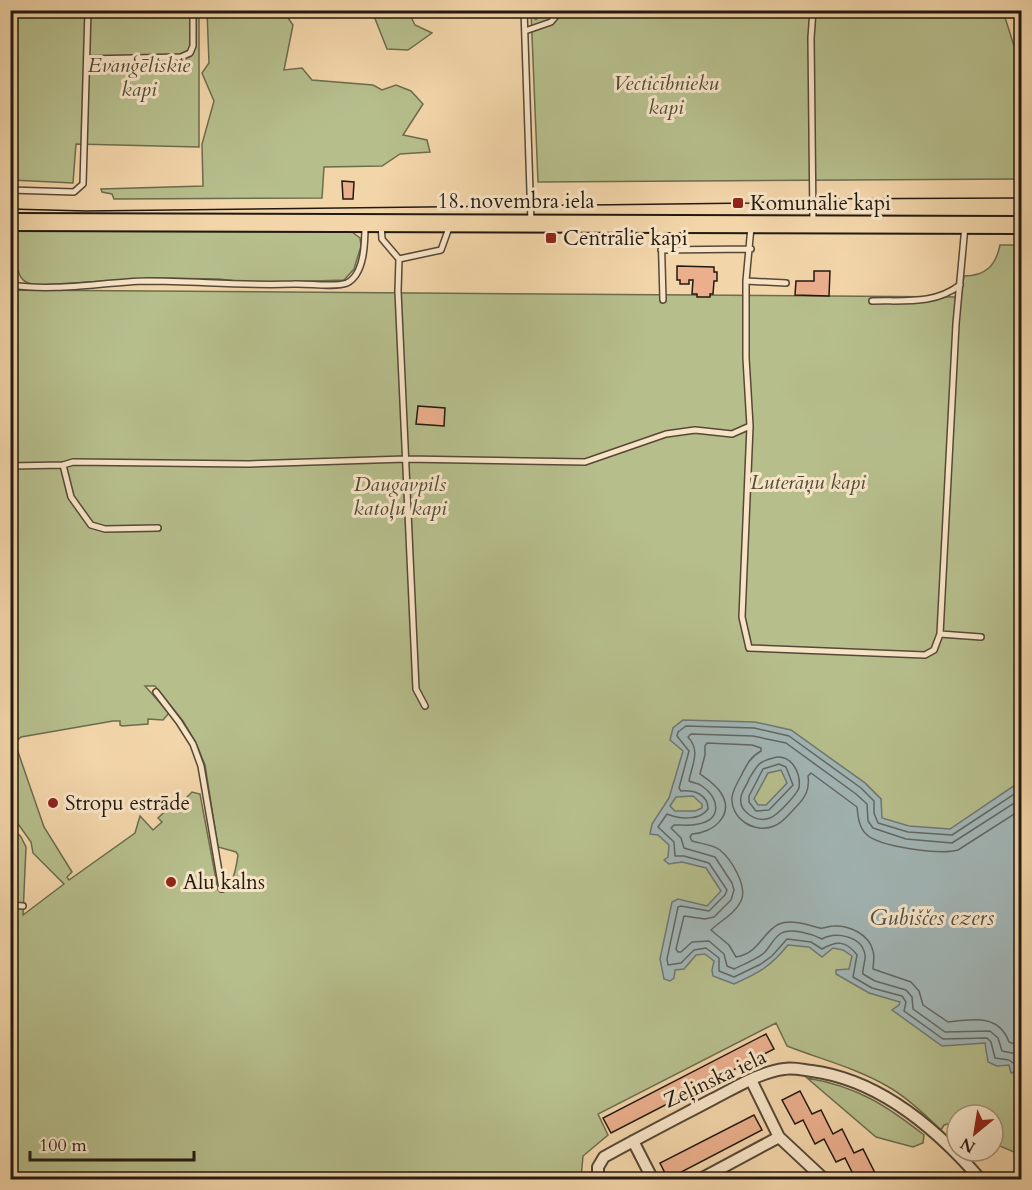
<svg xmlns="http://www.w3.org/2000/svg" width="1032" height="1190" font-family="Cardo,serif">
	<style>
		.green { fill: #b6be8c; stroke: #6c6c4e; stroke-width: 1.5; fill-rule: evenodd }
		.water { fill: #a1b5b5; stroke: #6f7773; stroke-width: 1.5; fill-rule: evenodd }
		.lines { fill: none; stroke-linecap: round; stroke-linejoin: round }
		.shore { stroke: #626762; stroke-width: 1.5 }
		.stream { stroke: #6f7773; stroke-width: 3 }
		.building { fill: #ebaf8d; stroke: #231910; stroke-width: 1.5 }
		.lane-casing { stroke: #574836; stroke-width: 8 }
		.street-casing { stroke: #574836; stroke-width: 14 }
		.primary-casing { stroke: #231910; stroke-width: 20 }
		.lane { stroke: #f7e4c7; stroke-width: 5 }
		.street { stroke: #f7e4c7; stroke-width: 10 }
		.primary { stroke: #f2d5a9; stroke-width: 16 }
		.tram { stroke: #231910; stroke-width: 1.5 }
		.poi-dot { fill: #8f2418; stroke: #f7e4c7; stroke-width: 2 }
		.labels { text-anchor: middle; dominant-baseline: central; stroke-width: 6; stroke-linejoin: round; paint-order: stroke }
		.park-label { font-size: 21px; font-style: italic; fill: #4f4b35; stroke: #f7e4c7 }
		.street-label { font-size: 21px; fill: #231910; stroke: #f7e4c7 }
		.poi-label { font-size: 21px; fill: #231910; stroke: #f7e4c7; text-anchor: start }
		.water-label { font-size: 22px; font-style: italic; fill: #4f504a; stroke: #f7e4c7 }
	</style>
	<rect width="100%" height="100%" fill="#f2d5a9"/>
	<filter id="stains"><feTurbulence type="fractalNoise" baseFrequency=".00333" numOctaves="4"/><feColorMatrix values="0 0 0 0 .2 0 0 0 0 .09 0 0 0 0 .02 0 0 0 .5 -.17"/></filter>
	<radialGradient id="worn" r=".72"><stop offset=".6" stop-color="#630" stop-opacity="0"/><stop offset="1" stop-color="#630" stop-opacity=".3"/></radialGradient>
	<path class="green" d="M10 11H199V147L76 144 73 183 11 180Z
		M207 11H283L293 25 284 70 302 68 312 80 373 85 382 90 396 85 411 91 423 104 403 135 427 140 430 152 400 154 382 166 324 167 322 198 114 199 112 194 102 192 101 189 203 186 202 144 214 101 202 73 209 63Z
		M372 11H408L415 25 432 33 408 50 387 49Z
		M531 11H1003L1021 68V179L538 182Z
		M11 231 352 232 360 238 361 246 354 269 344 280 254 283 219 279 154 278 40 285C29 284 21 283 18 270H15L11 276Z
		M1000 245H1021V1155L993 1143V1115H957V1128L948 1124 944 1125 941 1130C924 1114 908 1098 887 1086 856 1068 820 1059 787 1046L776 1023 598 1114 608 1135 583 1156 581 1179H11L10 825 21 837 26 847 23 915 64 884 33 853 31 842 11 814V755L17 749 44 827 72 872 67 877 69 880 135 833 140 816 153 830 162 822 158 818 178 799 182 802 192 792 200 794 218 890C234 887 236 869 238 855L236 852 218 847 205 765 196 743 183 721 155 686H145L169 713 163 720 148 719V724L122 726 120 725V721H113L21 737 11 746V290L961 297 964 276C986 276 996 265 1000 245ZM805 750H818L865 783 881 799 880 811Z
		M807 1078C856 1086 886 1105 924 1135L923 1143 913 1147 876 1137Z"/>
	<path class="water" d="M683 720 755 722 791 730 865 783 881 799 882 818 909 826 950 829 1021 781V1070L1011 1073 1009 1065 997 1066 988 1062 985 1043 942 1046 892 1010 899 1005 900 1002 869 993 836 974V970L849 969 852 956 843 950 833 948 822 957 809 947 788 945C770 967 760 972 734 984L713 976 712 970 714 961 705 954 696 955 684 969 675 970 674 978 670 981 664 979 660 959 672 902 678 899 707 906 721 891 706 868 682 862 669 864 664 860 668 857 669 845 658 835 650 834 652 824 669 798 683 751 670 740 673 728ZM781 770 787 783 766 805H758L754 799 768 773ZM693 796 702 804V808L695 811H675L670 806 676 797Z"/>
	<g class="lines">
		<path class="shore" d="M777 757C792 756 801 773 799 788 796 795 778 815 770 818 757 823 738 812 741 797 742 791 747 785 749 779 758 764 759 761 777 757Z
			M779 764 786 767 793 785 769 810 756 811 749 802V796L763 769Z
			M1022 789 952 835 908 832 878 823 874 813V801L861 788 789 736 754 728 686 726 678 732 677 736 689 751 679 788 681 791C694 790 708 794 708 809 700 821 679 819 667 814L658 827 674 842 675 856H684L709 863 727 890 725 895 709 911 681 906 678 907 667 959 668 965 681 963 694 950 706 948 719 958V971L734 977 761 964 772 956 787 939 811 942 822 949C836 941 846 940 857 955L853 977 872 988 902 996 906 1002 904 1011 943 1039 987 1038 991 1042 995 1058 1009 1060 1016 1065H1022
			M1022 798 952 843 906 839 873 828 868 821 867 804 856 794 786 743 753 736 691 734 688 737C701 751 692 764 689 781 693 783 698 783 702 786 719 798 723 819 698 824 690 826 681 825 674 825L671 828 681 838 684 848 715 857 732 883 734 890 731 900 714 917 705 919 684 916 676 949 678 952H681L692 942 709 941 724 954 727 966 734 969C744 964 755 960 764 953 770 947 773 939 780 934 790 927 812 934 822 939 835 932 862 935 865 955 866 961 862 968 863 974L875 981 906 990 912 997 913 1009 945 1032 990 1031 998 1038 1002 1051 1012 1053 1022 1057
			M1022 809 958 850C940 855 879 847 866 834 859 827 858 817 857 807L811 773 808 776C810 790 805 798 795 808 789 814 783 823 774 826 755 834 730 819 732 797 733 790 737 783 741 776 746 766 750 757 761 751V748L752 745 707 743 705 746V755L700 774C707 779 716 785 721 793 735 815 713 833 692 834L690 837 692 841C701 844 712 844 720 850 731 859 748 886 741 901 735 914 720 921 711 930L729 945 736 957C760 953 762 932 779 924 792 919 808 925 820 928 824 929 829 926 833 926 849 925 869 934 873 951 875 957 873 964 873 969L911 982 919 991 923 1005 948 1022C973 1019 999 1014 1009 1042L1022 1047"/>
		<path class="stream" d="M535 10 536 19"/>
	</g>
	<path class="building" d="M342 181 354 182 353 199H343Z
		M677 266 714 267V272H717V281H714L713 294H710V297H697V294H692L693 280H689V284H680V280H677Z
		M814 271H830L829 296 795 295 796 281H814Z
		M418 406 445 408 444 426 416 424Z
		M766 1034 774 1049 611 1133 603 1118Z
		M800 1091 812 1114 821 1110 833 1134 842 1129 854 1153 863 1149 875 1173 861 1180H856L845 1158 836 1162 824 1139 815 1144 803 1120 795 1124 782 1100Z
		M754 1115 762 1130 668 1179 660 1163Z"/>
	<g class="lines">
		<g class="lane-casing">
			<path id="lane" d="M524 10 531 222
				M813 10 811 38 813 222
				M525 31 551 22 561 10
				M87 59 181 57 190 53 193 46V10
				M10 190 74 192 83 184 88 10
				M381 224 382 239 399 259 441 250 450 225
				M751 227 746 281V358L750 426 742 617 749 648 925 655 934 650 940 634 981 637
				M661 228 663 300
				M661 250 751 249
				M399 259 398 291 416 689 425 706
				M746 281 786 283
				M10 285C56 292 102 282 147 281 196 281 244 286 293 284 308 283 334 288 347 283 365 274 365 241 365 224
				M872 301C904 300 934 305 960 285
				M63 465 71 497 91 525 105 529 158 528
				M10 466 63 465 73 462 249 464 406 459 585 462 666 434 695 430 732 434 750 426
				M940 634 956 324 965 226
				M156 692 179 722 193 744 201 766 222 889
				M10 905 23 906"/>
		</g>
		<g class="street-casing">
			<path id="street" d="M779 1137 825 1180
				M633 1141 653 1180
				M598 1180V1167L604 1157C640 1137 677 1118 713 1099 735 1088 760 1072 784 1069 793 1067 803 1070 812 1071 880 1080 937 1129 981 1180
				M699 1180 779 1137 751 1080"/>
		</g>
		<g class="primary-casing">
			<path id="primary" d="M10 222 1022 225"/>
		</g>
		<use href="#lane" class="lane"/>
		<use href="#street" class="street"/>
		<use href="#primary" class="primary"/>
		<path class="tram" d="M792 199 1022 198
			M10 209 86 211 752 203 800 199"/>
	</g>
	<g class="poi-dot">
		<rect x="732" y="197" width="12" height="12" rx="3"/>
		<rect x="545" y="232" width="12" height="12" rx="3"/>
		<circle cx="53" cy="803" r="6"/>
		<circle cx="171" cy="882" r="6"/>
	</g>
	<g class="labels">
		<g class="park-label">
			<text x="139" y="65">Evanģēliskie<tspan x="139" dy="24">kapi</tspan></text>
			<text x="666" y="83">Vecticībnieku<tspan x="666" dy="24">kapi</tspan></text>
			<text x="808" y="482">Luterāņu kapi</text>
			<text x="400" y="484">Daugavpils<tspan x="400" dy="24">katoļu kapi</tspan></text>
		</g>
		<g class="street-label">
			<text x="516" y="201">18. novembra iela</text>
			<text transform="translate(715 1079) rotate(-25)">Zeļinska iela</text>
		</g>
		<g class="poi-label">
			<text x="750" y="203">Komunālie kapi</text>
			<text x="563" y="238">Centrālie kapi</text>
			<text x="65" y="803">Stropu estrāde</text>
			<text x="183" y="882">Alu kalns</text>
		</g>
		<g class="water-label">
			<text x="932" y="918">Gubiščes ezers</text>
		</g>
	</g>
	<rect width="1032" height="1190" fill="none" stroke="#f2d5a9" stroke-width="36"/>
	<rect x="12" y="12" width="1008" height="1166" fill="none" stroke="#231910" stroke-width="3"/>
	<rect x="18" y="18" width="996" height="1154" fill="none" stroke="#231910" stroke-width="1.5"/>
	<g transform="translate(975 1133) rotate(210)"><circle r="28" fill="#f7e4c7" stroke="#a2937e" stroke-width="1.5"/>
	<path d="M0-4.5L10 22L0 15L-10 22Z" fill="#8f2418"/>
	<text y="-9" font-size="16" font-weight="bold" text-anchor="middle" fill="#231910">N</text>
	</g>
	<path d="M30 1151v9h164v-9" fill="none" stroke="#231910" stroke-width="3"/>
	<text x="39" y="1151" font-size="18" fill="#231910" stroke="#f7e4c7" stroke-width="4.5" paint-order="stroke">100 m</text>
	<rect width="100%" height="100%" filter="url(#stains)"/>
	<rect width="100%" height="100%" fill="url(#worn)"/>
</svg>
